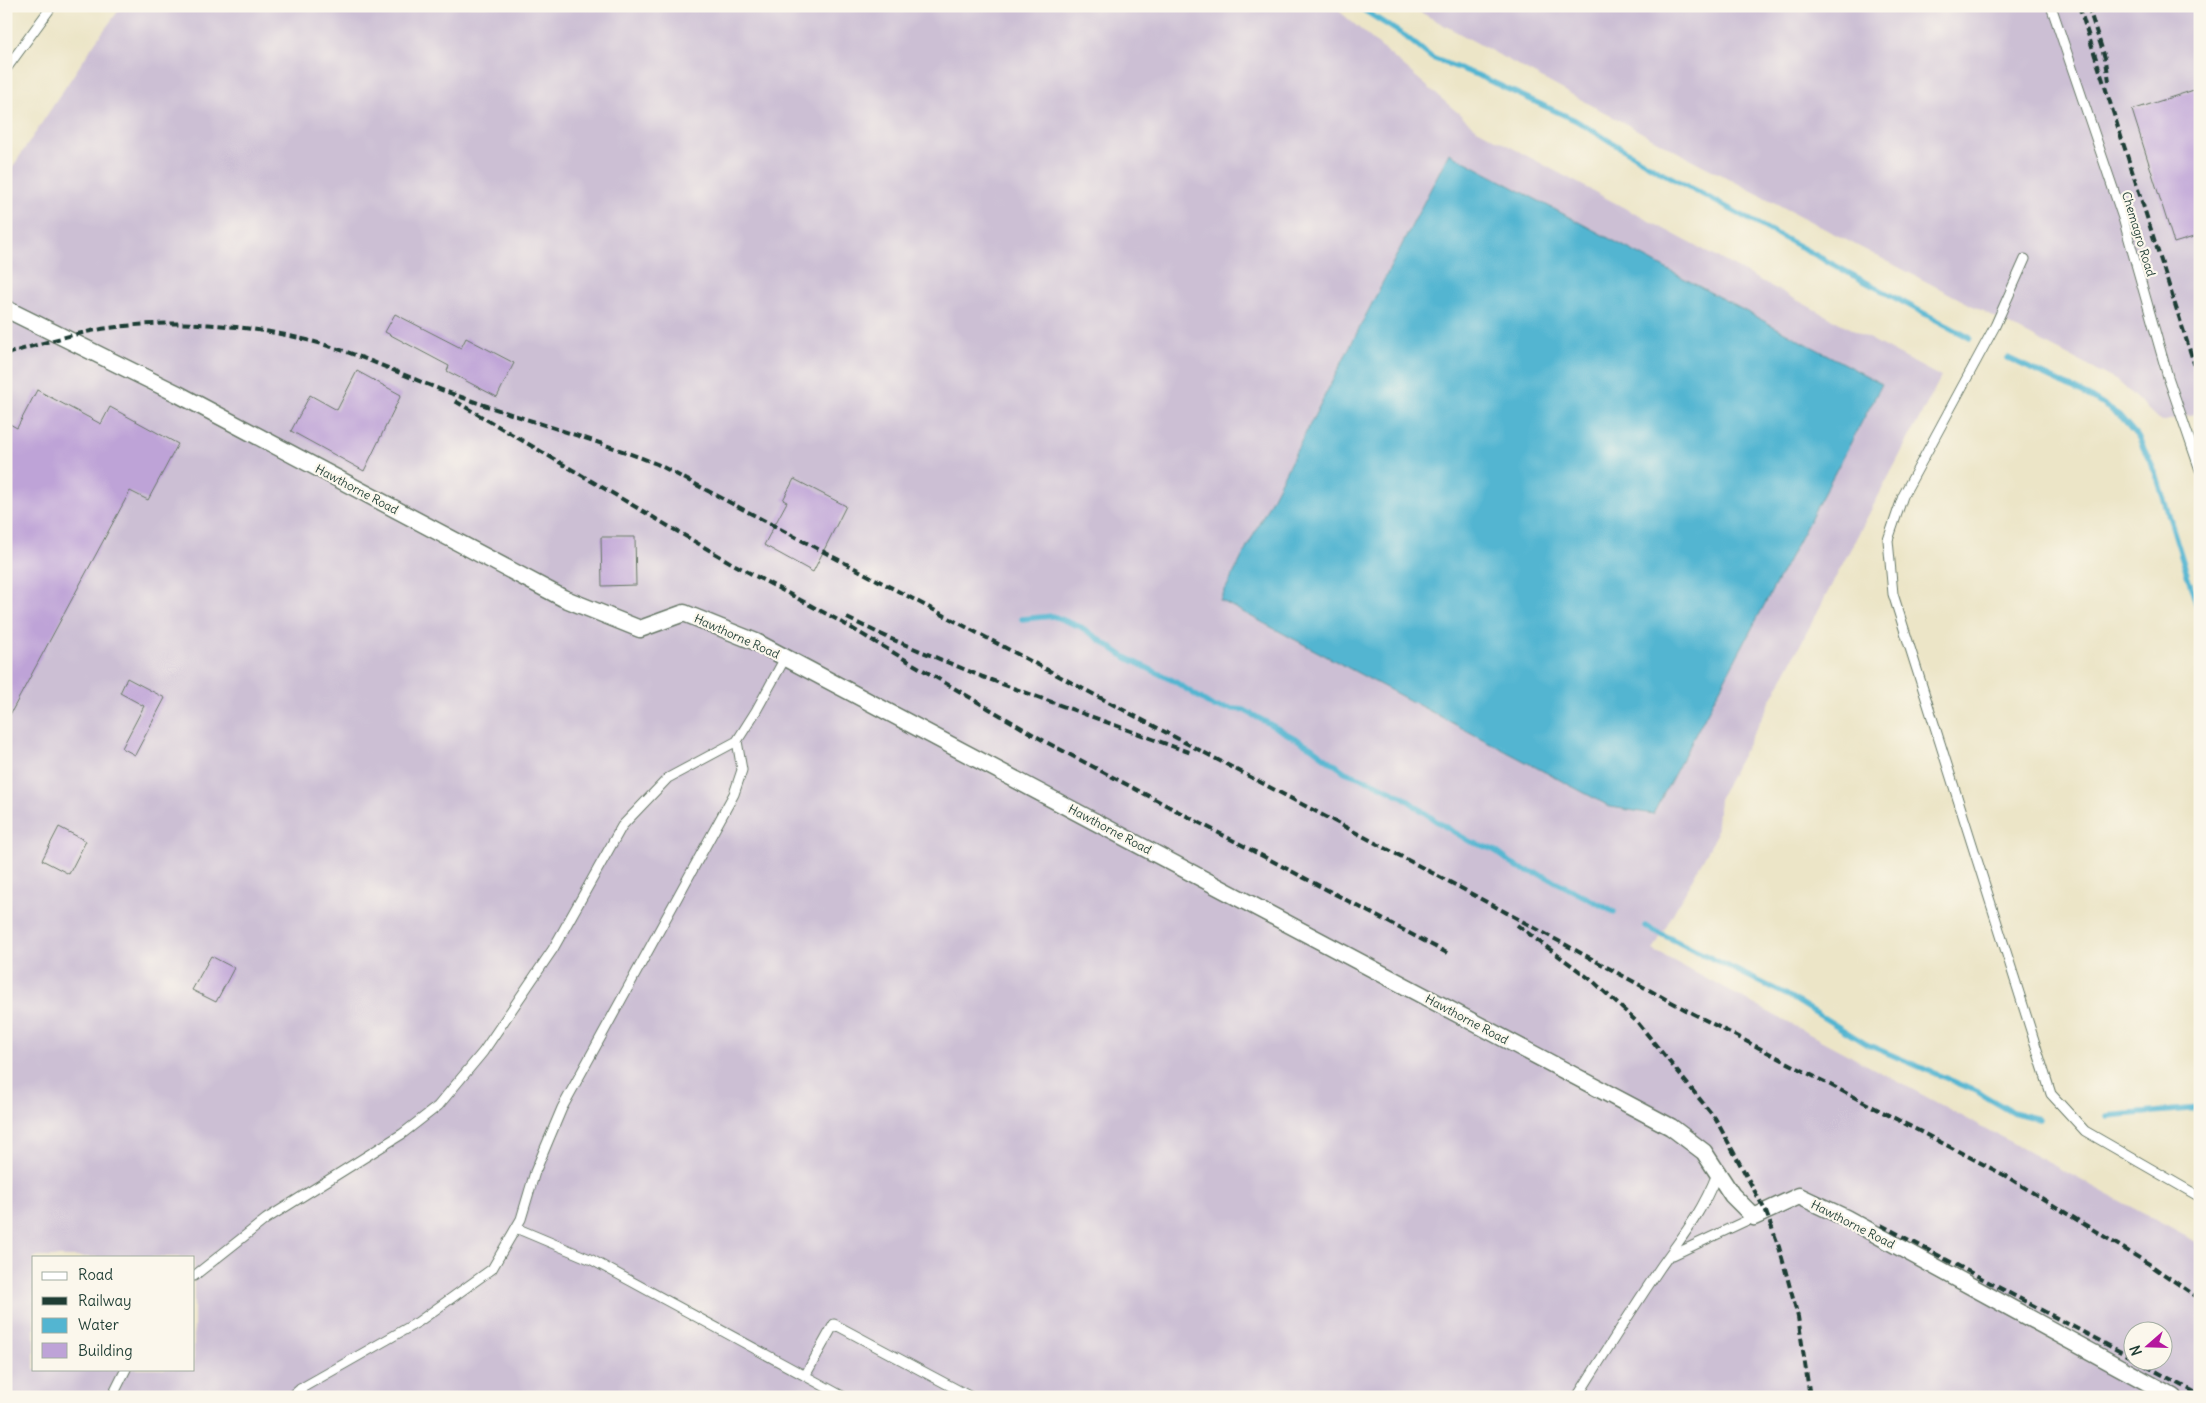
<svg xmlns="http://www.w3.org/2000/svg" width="2206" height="1403" font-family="Delius,sans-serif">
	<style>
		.industrial { fill: #ccbfd4; fill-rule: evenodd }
		.water { fill: #53b5d1; stroke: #397982 }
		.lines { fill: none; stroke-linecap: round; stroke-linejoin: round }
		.stream { stroke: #53b5d1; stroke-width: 5.5 }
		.building { fill: #bea3d7 }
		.service-casing { stroke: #677867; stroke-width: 11 }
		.minor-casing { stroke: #677867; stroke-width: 19 }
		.service { stroke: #fff; stroke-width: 9 }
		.minor { stroke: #fff; stroke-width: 16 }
		.rail { stroke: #1f3d34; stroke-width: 4; stroke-dasharray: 8 4; stroke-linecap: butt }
		.labels { text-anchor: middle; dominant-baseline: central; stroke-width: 4.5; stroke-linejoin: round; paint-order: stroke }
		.street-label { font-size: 12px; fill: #1f3d34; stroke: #fbf7ec }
	</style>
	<rect width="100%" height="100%" fill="#fbf7ec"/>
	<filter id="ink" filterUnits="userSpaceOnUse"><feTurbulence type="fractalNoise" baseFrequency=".02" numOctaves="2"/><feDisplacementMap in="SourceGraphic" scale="10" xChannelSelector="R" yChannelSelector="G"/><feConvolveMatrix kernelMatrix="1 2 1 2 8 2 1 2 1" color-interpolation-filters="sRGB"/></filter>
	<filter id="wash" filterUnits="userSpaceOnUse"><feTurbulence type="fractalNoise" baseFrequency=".0096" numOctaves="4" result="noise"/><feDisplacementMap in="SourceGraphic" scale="20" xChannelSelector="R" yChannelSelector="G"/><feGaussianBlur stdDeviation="1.12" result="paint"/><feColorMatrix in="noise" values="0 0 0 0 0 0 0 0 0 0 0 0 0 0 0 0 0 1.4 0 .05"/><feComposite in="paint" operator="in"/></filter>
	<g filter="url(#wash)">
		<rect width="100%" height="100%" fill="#ece5c7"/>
		<path class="industrial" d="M122 6H1341L1339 11 1477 129 1941 377 1719 799 1716 836 1653 950 2200 1244V1397H6V177L96 41ZM34 1257H194V1369H34ZM2134 1330H2164V1360H2134Z
			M1409 6H2200V417L2198 413 2161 422 2119 382 1685 156Z"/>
		<path class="water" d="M1449 153 1882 384 1653 814 1611 807 1220 600Z"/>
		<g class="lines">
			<path class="stream" d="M1363 6 1365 11 1405 36 1432 58 1477 75 1575 120 1659 171 1970 338
				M2008 358 2089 396 2119 415 2138 437 2156 474 2200 616
				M1022 619 1053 616 1081 627 1125 657 1174 681 1214 707 1244 710 1311 747 1345 772 1377 784 1403 797 1436 821 1469 841 1494 850 1518 868 1545 876 1614 912
				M1645 926 1787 995 1866 1044 1976 1091 2012 1112 2039 1119
				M2107 1116 2200 1108"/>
		</g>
		<g id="blocks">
			<path class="building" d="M2200 88V235L2174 243 2132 110Z
				M395 314 461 348 466 338 514 363 497 397 447 371 449 366 385 332Z
				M357 371 401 395 364 471 291 431 310 395 337 410Z
				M37 390 101 424 110 407 178 444 148 500 130 491 6 722V422L17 428Z
				M794 479 846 506 813 572 764 545 787 502 783 500Z
				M601 537H635L636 585 602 586Z
				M127 678 165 698 135 755 122 748 144 706 120 693Z
				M59 827 86 841 69 874 42 860Z
				M211 956 234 968 216 1002 192 990Z"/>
		</g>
	</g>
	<g filter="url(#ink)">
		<use href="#blocks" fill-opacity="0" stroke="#677867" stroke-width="1"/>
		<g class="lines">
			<g class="service-casing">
				<path id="service" d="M2051 6 2123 218 2168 377 2200 470
					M6 69 52 6
					M2025 259 1995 326 1903 496 1888 540 1893 594 2051 1094 2085 1131 2200 1197
					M516 1228 592 1260 844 1397
					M1673 1255 1754 1217
					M194 1276 266 1219 402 1134 438 1106 483 1052 553 949 622 826 668 778 737 741 756 711 785 658
					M805 1376 834 1324 971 1397
					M112 1397 126 1369
					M291 1397 300 1389 418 1322 492 1269 521 1219 535 1172 562 1108 734 794 742 770 737 741
					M1577 1397C1604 1354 1631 1311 1660 1268 1684 1234 1701 1214 1717 1174"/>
			</g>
			<g class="minor-casing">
				<path id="minor" d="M6 309 178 394 563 598 640 629 684 613 756 642 1671 1127 1704 1152 1732 1195 1754 1217 1799 1196 1846 1218 2174 1397"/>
			</g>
			<use href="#service" class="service"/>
			<use href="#minor" class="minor"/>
			<path class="rail" d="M2079 6 2200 382
				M2088 6 2106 61 2109 81
				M6 354C40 344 74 333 109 328 179 318 255 325 322 344 371 358 416 382 464 398 528 421 594 439 657 464L1459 887 1686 1010 2004 1175 2149 1264 2200 1299
				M455 401 733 564 836 619 1046 742 1447 953
				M847 618 889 638 983 677 1191 753
				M1517 925 1594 982 1638 1023 1715 1118 1766 1212 1779 1247 1798 1317 1810 1397
				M1881 1225 2134 1359
				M2135 1360 2200 1395"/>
		</g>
	</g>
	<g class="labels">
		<g class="street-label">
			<text transform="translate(2139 234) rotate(73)">Chemagro Road</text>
			<text transform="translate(357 489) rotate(28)">Hawthorne Road</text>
			<text transform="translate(737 636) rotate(24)">Hawthorne Road</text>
			<text transform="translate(1110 829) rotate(28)">Hawthorne Road</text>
			<text transform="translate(1467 1019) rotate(28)">Hawthorne Road</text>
			<text transform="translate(1853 1224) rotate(27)">Hawthorne Road</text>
		</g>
	</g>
	<rect width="2206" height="1403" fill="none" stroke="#fbf7ec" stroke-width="25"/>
	<rect x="32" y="1256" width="162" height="115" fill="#fbf7ec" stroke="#a3ada2"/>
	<rect x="42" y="1272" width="25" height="8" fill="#ffffff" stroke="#a3ada2"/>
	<text x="78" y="1280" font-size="15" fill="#1f3d34">Road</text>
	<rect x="42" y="1297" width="25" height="8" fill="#1f3d34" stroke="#a3ada2"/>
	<text x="78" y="1306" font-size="15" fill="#1f3d34">Railway</text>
	<rect x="42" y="1318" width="25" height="15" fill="#53b5d1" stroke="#a3ada2"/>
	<text x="78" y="1330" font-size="15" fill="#1f3d34">Water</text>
	<rect x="42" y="1343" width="25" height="15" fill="#bea3d7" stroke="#a3ada2"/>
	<text x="78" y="1356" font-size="15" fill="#1f3d34">Building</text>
	<g transform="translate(2148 1346) rotate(250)"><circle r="24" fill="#fbf7ec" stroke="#a3ada2"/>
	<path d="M0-4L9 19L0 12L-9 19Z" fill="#b5179e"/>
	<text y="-8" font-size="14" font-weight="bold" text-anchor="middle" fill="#1f3d34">N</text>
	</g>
</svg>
